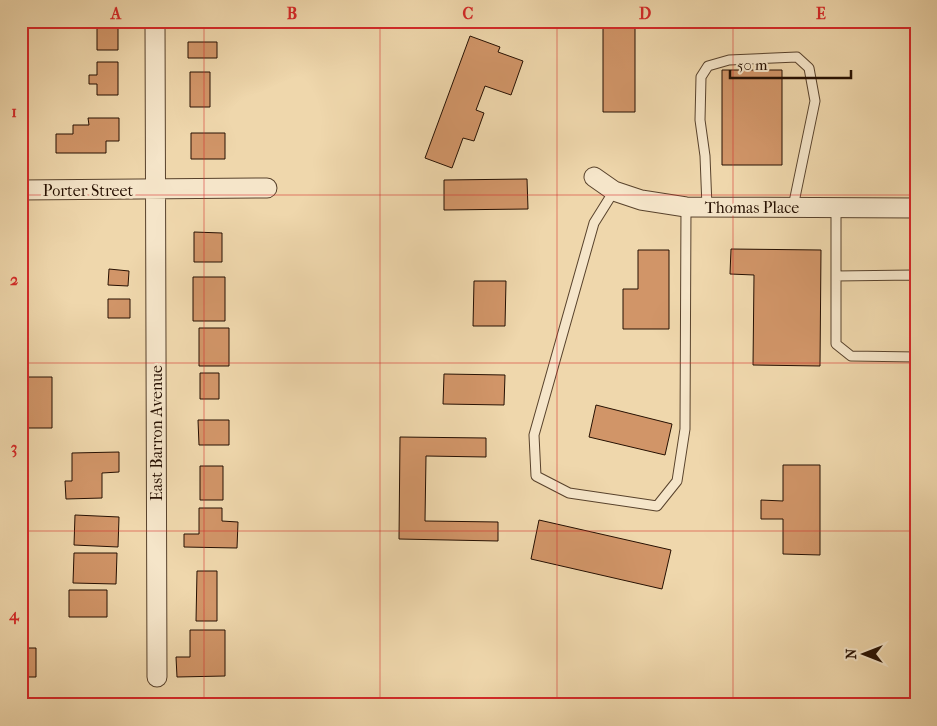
<svg xmlns="http://www.w3.org/2000/svg" width="937" height="726" font-family="'IM FELL French Canon',serif">
	<style>
		.building { fill: #d19568; stroke: #261002 }
		.lines { fill: none; stroke-linecap: round; stroke-linejoin: round }
		.service-casing { stroke: #58422c; stroke-width: 11 }
		.minor-casing { stroke: #58422c; stroke-width: 21 }
		.service { stroke: #f5e5c9; stroke-width: 9 }
		.minor { stroke: #f5e5c9; stroke-width: 19 }
		.grid { fill: none; stroke: #d62828; stroke-width: 1; stroke-opacity: 0.55 }
		.labels { text-anchor: middle; dominant-baseline: central; stroke-width: 5; stroke-linejoin: round; paint-order: stroke }
		.street-label { font-size: 16px; fill: #261002; stroke: #f5e5c9 }
		.neatline { fill: none; stroke: #d62828; stroke-width: 2 }
		.grid-label { font-size: 16px; text-anchor: middle; font-weight: bold; fill: #d62828 }
	</style>
	<rect width="100%" height="100%" fill="#efd7ac"/>
	<filter id="stains"><feTurbulence type="fractalNoise" baseFrequency=".004" numOctaves="4"/><feColorMatrix values="0 0 0 0 .2 0 0 0 0 .09 0 0 0 0 .02 0 0 0 .5 -.17"/></filter>
	<radialGradient id="worn" r=".72"><stop offset=".6" stop-color="#630" stop-opacity="0"/><stop offset="1" stop-color="#630" stop-opacity=".3"/></radialGradient>
	<path class="building" d="M603 22H635V112H603Z
		M97 27H118V50H97Z
		M470 36 500 47 498 52 523 61 511 95 485 86 476 110 484 113 474 141 463 138 452 168 425 158Z
		M188 42H217V58H188Z
		M97 62H118V95H97V84H89V75H97Z
		M722 70H782V165H722Z
		M190 72H210V107H190Z
		M88 118H119V141H106V153H56V134H73V125H89Z
		M191 133H225V159H191Z
		M527 179 528 209 444 210V180Z
		M194 232 222 233V262H194Z
		M731 249 821 250 820 366 753 365 754 275 730 274Z
		M638 250H669V329H623V289H638Z
		M109 269 129 271 128 286 108 285Z
		M193 277H225V321H193Z
		M474 281H506L505 326H473Z
		M108 299H130V318H108Z
		M199 328H229V366H199Z
		M200 373H219V399H200Z
		M444 374 505 375 504 405 443 404Z
		M21 377H52V428H21Z
		M596 405 672 424 665 455 589 437Z
		M198 420H229V445H199Z
		M400 437 486 438V457L426 456 425 521 498 522V541L399 539Z
		M119 452V472L102 473V498L66 499 65 481H72V453Z
		M783 465H820V555L783 554V519H761V500L783 501Z
		M200 466H223V500H200Z
		M199 508H222V521L238 522 237 548 184 547V534H199Z
		M75 515 119 517 118 547 74 545Z
		M539 520 671 550 662 589 531 559Z
		M74 553H117L116 584 73 583Z
		M197 571H217V621H196Z
		M69 590H107V617H69Z
		M190 630H225V676L177 677 176 657H190Z
		M25 648H36V677H25Z"/>
	<g class="lines">
		<g class="service-casing">
			<path id="service" d="M614 191 594 223 534 435 536 476 569 493 657 506 677 481 685 429 686 207
				M707 207 705 156 700 120 701 77 708 66 729 60 797 57 809 68 815 101 793 207
				M836 208V344L851 356 916 357
				M836 276 914 275 916 277"/>
		</g>
		<g class="minor-casing">
			<path id="minor" d="M155 21 157 677
				M594 177 614 191 641 200 686 207 916 208
				M21 190 267 188"/>
		</g>
		<use href="#service" class="service"/>
		<use href="#minor" class="minor"/>
	</g>
	<path class="grid" d="M204 21V705M380 21V705M557 21V705M733 21V705M21 195H916M21 363H916M21 531H916"/>
	<g class="labels">
		<g class="street-label">
			<text x="88" y="190">Porter Street</text>
			<text x="752" y="207">Thomas Place</text>
			<text transform="translate(156 433) rotate(-90)">East Barron Avenue</text>
		</g>
	</g>
	<rect width="937" height="726" fill="none" stroke="#efd7ac" stroke-width="55"/>
	<g transform="translate(864 654) rotate(270)" stroke="#f5e5c9" stroke-width="4" paint-order="stroke">
	<path d="M0-4L9 19L0 12L-9 19Z" fill="#261002"/>
	<text y="-8" font-size="14" font-weight="bold" text-anchor="middle" fill="#261002">N</text>
	</g>
	<path d="M730 70v8h121v-8" fill="none" stroke="#261002" stroke-width="2.5"/>
	<text x="737" y="70" font-size="15" fill="#261002" stroke="#f5e5c9" stroke-width="4" paint-order="stroke">50 m</text>
	<rect x="28" y="28" width="882" height="670" class="neatline"/>
	<g class="grid-label">
		<text x="116" y="19">A</text>
		<text x="292" y="19">B</text>
		<text x="468" y="19">C</text>
		<text x="645" y="19">D</text>
		<text x="821" y="19">E</text>
		<text x="14" y="117">1</text>
		<text x="14" y="285">2</text>
		<text x="14" y="453">3</text>
		<text x="14" y="620">4</text>
	</g>
	<rect width="100%" height="100%" filter="url(#stains)"/>
	<rect width="100%" height="100%" fill="url(#worn)"/>
</svg>
